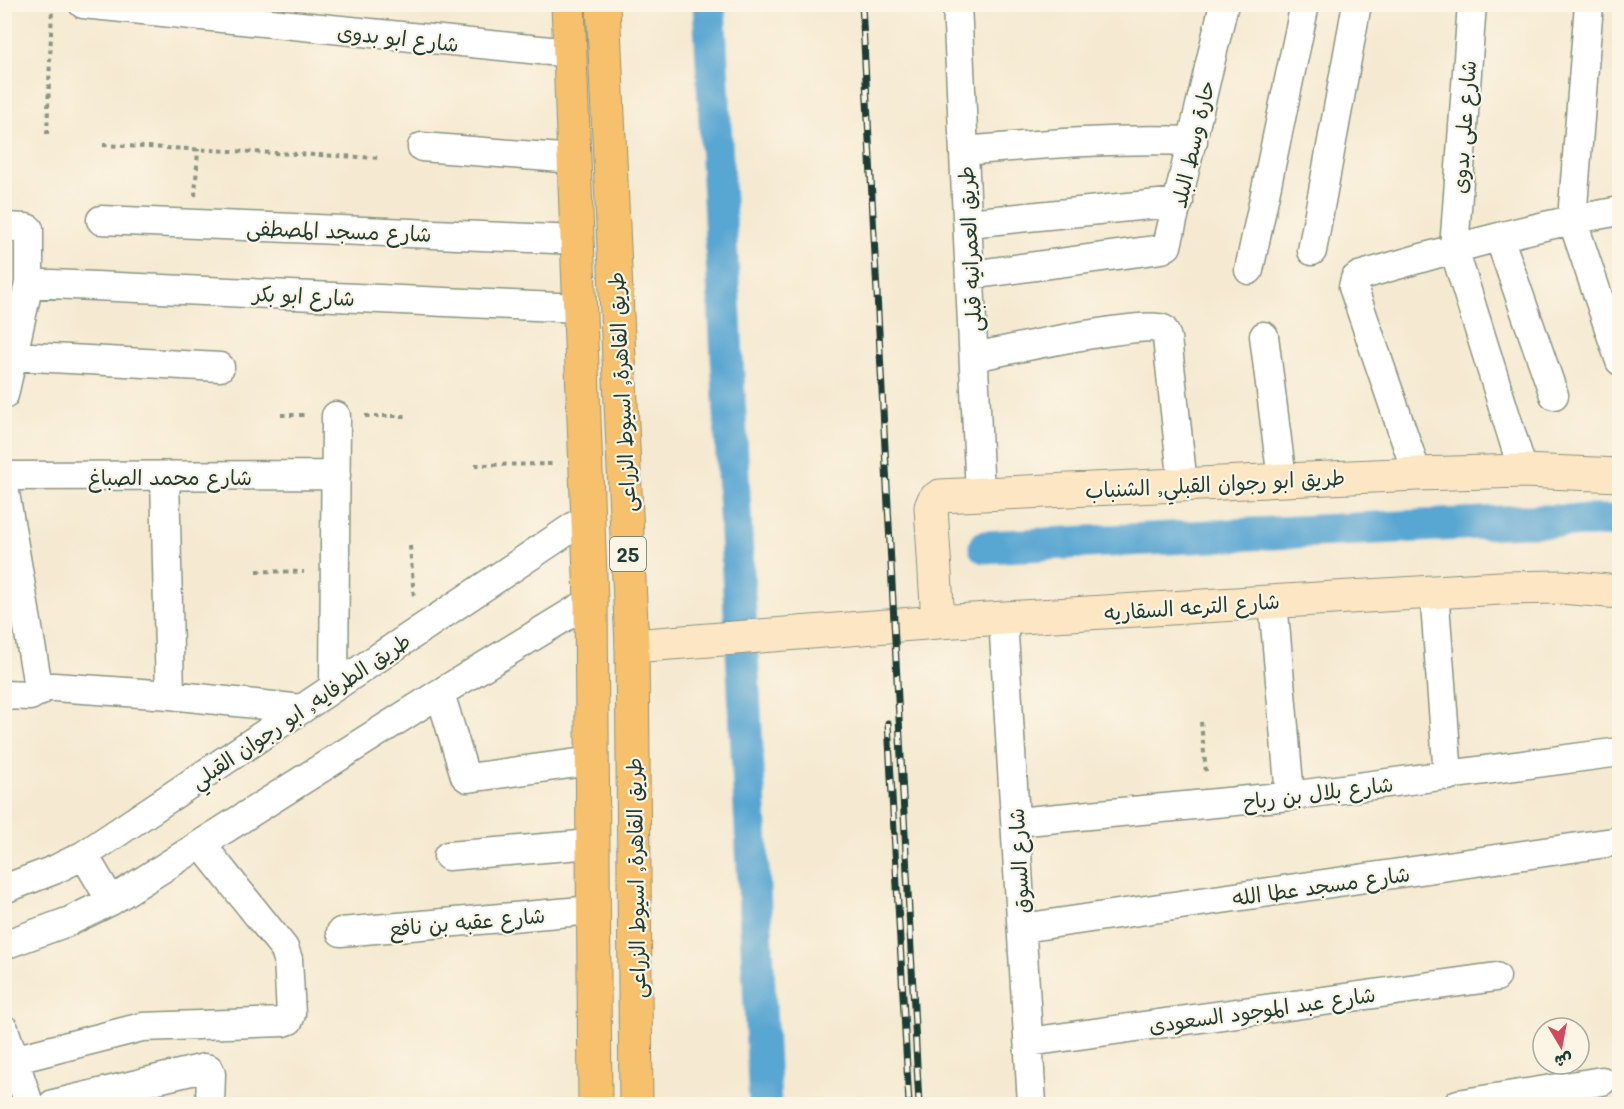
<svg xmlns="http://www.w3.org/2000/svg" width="1624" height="1109" font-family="Mali,'Playpen Sans Arabic',sans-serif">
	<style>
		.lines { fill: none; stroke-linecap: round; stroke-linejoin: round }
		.canal { stroke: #59a6d2; stroke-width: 33 }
		.street-casing { stroke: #8a9482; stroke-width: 31 }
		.secondary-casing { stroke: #8a9482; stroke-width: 35 }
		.highway-casing { stroke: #8a9482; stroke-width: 35 }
		.path { stroke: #8a9482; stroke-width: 4; stroke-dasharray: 4.5 4.5; stroke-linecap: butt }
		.street { stroke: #fff; stroke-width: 28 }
		.secondary { stroke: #fce6c4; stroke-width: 33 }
		.highway { stroke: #f7c06c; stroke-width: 33 }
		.rail-casing { stroke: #1f3d34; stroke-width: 7 }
		.rail { stroke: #fcf5e5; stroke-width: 4.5; stroke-dasharray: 14; stroke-linecap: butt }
		.labels { text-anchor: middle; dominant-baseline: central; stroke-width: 4.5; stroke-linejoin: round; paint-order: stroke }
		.shield { fill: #fcf5e5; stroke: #617469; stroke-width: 1.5 }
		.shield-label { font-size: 20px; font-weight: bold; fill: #1f3d34 }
		.street-label { font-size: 21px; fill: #1f3d34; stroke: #fcf5e5 }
	</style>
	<rect width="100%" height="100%" fill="#fcf5e5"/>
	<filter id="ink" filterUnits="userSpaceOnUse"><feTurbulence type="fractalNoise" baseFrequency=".0167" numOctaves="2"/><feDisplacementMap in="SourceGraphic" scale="12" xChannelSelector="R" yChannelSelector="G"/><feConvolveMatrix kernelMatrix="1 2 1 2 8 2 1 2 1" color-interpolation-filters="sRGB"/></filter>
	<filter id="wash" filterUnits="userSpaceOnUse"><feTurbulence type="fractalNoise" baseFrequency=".008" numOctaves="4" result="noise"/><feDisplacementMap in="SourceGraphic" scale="24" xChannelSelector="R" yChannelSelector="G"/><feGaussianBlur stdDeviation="1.35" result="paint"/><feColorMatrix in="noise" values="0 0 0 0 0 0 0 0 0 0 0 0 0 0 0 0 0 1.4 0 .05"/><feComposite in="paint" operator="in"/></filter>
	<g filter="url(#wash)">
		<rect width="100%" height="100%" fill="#f5ead1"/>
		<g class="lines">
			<path class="canal" d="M709 4 765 1104
				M985 547 1524 521H1620"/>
		</g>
	</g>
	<g filter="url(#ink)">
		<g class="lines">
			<g class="street-casing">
				<path id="street" d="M83 4 570 53
					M957 4 980 494
					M1472 4 1454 249 1523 471
					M1589 4 1572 219 1620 361
					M422 147 574 159
					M965 151C1041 144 1116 138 1193 141
					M101 220 577 240
					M968 223 1179 202
					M4 227 26 228 29 229V283L4 395
					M1499 237 1554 395
					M1312 251 1357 4
					M1249 270 1305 4
					M970 275 1162 249 1167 246 1224 4
					M29 283 580 308
					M1264 336 1282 480
					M13 356 220 367
					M974 357C1003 351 1145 320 1163 329L1167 338 1183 485
					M1417 474 1353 287 1355 279 1359 276C1445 251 1531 226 1620 211
					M4 476 336 475
					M165 476 170 695
					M4 487 39 692
					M1434 591 1448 776
					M1273 601 1290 796
					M1003 618 1032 1104
					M334 687 336 416
					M440 693 465 776 468 778 592 761
					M4 695 30 696 46 687H54L170 695 302 709
					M1016 822 1290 796 1620 752
					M84 855 111 901
					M448 856 592 844
					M4 889 54 870 84 855 588 517
					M1022 928 1620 841
					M341 932 593 910
					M4 945 70 921 111 901 440 693 591 601
					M4 1029 29 1104
					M1029 1042 1496 977
					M13 1060 142 1027 284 1022 289 1020 291 1014 288 959 284 948 201 844
					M53 1104 204 1068 209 1069 211 1074 210 1104
					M1458 1104 1602 1081"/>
			</g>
			<g class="secondary-casing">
				<path id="secondary" d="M938 622 931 507 934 500 940 496 1417 474 1523 471 1620 475
					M632 646 938 622 1500 588 1561 587 1620 592"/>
			</g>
			<g class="highway-casing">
				<path id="highway" d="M568 4 591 601 595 1104
					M603 4 632 646 636 1104"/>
			</g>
			<path class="path" d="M47 134 52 9
				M103 145 381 158
				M195 196 198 149
				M281 415H306
				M365 416H406
				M475 465 555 464
				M410 546 414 598
				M257 571 304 572
				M1201 722 1206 773"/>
			<use href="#street" class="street"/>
			<use href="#secondary" class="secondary"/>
			<use href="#highway" class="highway"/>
			<g class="rail-casing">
				<path id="rail" d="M862 4 919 1104
					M888 723 909 1104"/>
			</g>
			<use href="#rail" class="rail"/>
		</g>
	</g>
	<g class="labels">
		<rect class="shield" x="610" y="537" width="36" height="34" rx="4.5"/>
		<g class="shield-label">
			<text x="628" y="554">25</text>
		</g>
		<g class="street-label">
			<text transform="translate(398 37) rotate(6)">شارع ابو بدوى</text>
			<text transform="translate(1463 127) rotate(-86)">شارع على بدوى</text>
			<text transform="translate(1192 144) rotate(-77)">حارة وسط البلد</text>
			<text transform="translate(339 230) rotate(2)">شارع مسجد المصطفى</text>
			<text transform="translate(969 249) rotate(-93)">طريق العمرانيه قبلى</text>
			<text transform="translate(304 295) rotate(3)">شارع ابو بكر</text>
			<text transform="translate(621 392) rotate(-93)">طريق القاهرة, اسيوط الزراعى</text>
			<text x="170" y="476">شارع محمد الصباغ</text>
			<text transform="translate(1215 483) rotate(-3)">طريق ابو رجوان القبلي, الشنباب</text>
			<text transform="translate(1192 606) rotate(-4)">شارع الترعه السقاريه</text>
			<text transform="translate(300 710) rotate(-34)">طريق الطرفايه, ابو رجوان القبلي</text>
			<text transform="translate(1318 792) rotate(-7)">شارع بلال بن رباح</text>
			<text transform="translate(1018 861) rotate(-93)">شارع السوق</text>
			<text transform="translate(635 878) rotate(-91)">طريق القاهرة, اسيوط الزراعى</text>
			<text transform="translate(1321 885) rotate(-8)">شارع مسجد عطا الله</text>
			<text transform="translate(467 921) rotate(-5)">شارع عقبه بن نافع</text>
			<text transform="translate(1262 1009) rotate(-8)">شارع عبد الموجود السعودى</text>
		</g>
	</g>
	<rect width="1624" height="1109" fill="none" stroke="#fcf5e5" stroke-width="24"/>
	<g transform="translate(1561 1046) rotate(170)"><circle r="28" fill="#fcf5e5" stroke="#a4ab9e" stroke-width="1.5"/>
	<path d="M0-4.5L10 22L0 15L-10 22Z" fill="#d1495b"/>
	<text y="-9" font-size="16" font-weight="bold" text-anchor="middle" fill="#1f3d34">ش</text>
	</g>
</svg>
